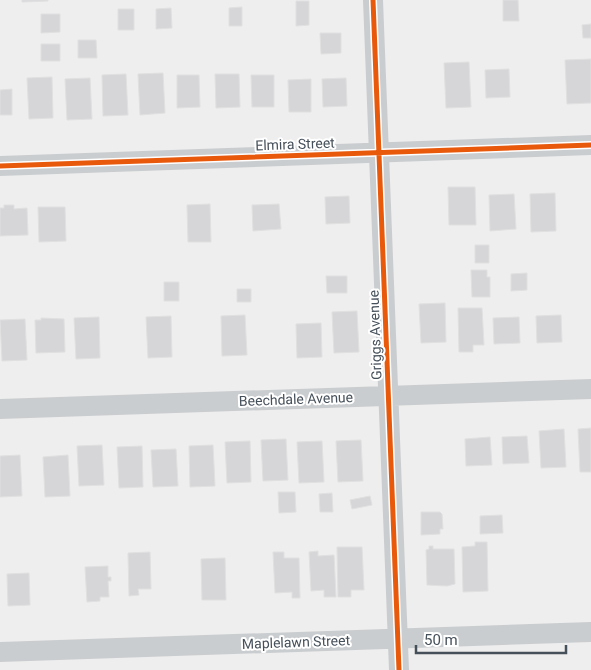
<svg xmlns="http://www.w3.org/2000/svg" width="591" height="670" font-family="Roboto,sans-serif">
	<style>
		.building { fill: #d6d6d8; stroke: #e0e0e1 }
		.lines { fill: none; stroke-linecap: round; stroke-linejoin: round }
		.minor { stroke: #cacdcf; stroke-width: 20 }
		.cycleway-casing { stroke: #fff; stroke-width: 8 }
		.cycleway { stroke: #e8590c; stroke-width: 5 }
		.labels { text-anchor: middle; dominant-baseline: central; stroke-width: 4; stroke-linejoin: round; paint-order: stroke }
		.street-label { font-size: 14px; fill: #46505a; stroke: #fff }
	</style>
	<rect width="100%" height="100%" fill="#efeeee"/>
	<path class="building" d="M22 0H48V1L22 2Z
		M503 0H518L519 21H503Z
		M296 1H309V25L296 26Z
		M242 7V26H229V8Z
		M171 8 172 28 156 29V9Z
		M118 9H134V30H118Z
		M41 14H60V32L41 33Z
		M591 24V38H583L582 25Z
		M320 33H341V53L321 54Z
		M78 40H96L97 58H78Z
		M41 44H60V61H41Z
		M591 59V103L567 104 565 60Z
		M469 62 471 107 446 108 444 63Z
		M509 69 510 97 486 98 485 70Z
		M163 73 165 113 140 115 138 74Z
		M126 74 128 115 103 116 102 75Z
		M215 74H239L240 107 216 108Z
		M177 75H199L200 107 177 108Z
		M251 75H274V107H252Z
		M52 77 53 118 29 119 27 78Z
		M90 78 92 119 67 120 65 79Z
		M346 78 347 106 323 107 322 79Z
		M311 79V112H289L288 80Z
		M12 89V115H0V90Z
		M448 187H475L476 225H449Z
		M555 193 556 231 531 232 530 194Z
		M514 194 516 229 490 231 489 195Z
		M349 196 350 223 326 224 325 197Z
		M210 204 211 242H188L187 205Z
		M279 204 281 229 253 231 252 205Z
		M4 205H14V209L27 208 28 235 0 236V208H4Z
		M38 207H65L66 241 39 242Z
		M475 245H489V263H475Z
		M471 270H487V277H490V297H472Z
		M527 273V290L511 291V274Z
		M326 276H347V293H327Z
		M164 282H179V301H164Z
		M237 289H251V302H237Z
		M445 303 446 342 421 343 419 304Z
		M458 308H482L484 345H473V352H459Z
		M357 311 359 352 334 353 332 312Z
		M245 315 247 355 222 356 221 316Z
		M561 315 562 342 537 343 536 316Z
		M171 316 172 357 148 358 146 317Z
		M99 317 100 358 76 359 74 318Z
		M519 317 520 343 494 344 493 318Z
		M41 318 64 319 65 352 36 353 35 320H41Z
		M25 319 27 360 2 361 0 320Z
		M321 323 322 357 297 358 296 324Z
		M591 428V472H580L578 429Z
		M564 429 566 467 541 468 539 431Z
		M527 436 529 463 503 464 502 437Z
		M490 437 492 465 466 466 465 439Z
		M286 439 288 480 263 481 261 440Z
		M361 440 363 481 338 482 336 441Z
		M250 441 251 482 227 483 225 442Z
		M322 441 324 482 299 483 297 442Z
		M102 445 104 485 79 486 77 446Z
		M213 445 215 486 190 487 189 446Z
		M142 446 143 487 119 488 117 447Z
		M176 449 178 486 153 487 151 450Z
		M20 455 22 496 0 497V456Z
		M68 455 70 496 45 497 43 457Z
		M278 492H295L296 512 279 513Z
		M332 493 333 512H320L319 494Z
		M370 496 372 505 352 509 350 500Z
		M421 512H440L442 514 443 529H440V534L421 535Z
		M502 515 503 533 480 534V516Z
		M475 542H487L488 591 463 592 462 547 475 546Z
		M429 546H433V549H454L455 584 447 586 427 585 426 550 429 549Z
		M337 547H362L364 590H351V597H338Z
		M318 551V556L334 555 336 597H324V590L311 591 309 552Z
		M150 552 151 589H138L139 595 129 596 128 553Z
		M273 552H284V558H299L300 598H292V592L275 593Z
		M225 558 226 600H202L201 559Z
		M108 566V577H111V581H108L109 597H100V601L87 602 85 567Z
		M29 573 30 605 8 606 7 574Z"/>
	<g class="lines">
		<path class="minor" d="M373 0 399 670
			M0 166 591 145
			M0 409 591 389
			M0 652 591 632"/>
		<g class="cycleway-casing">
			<path id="cycleway" d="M373 0 399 670
				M0 166 591 145"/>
		</g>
		<use href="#cycleway" class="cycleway"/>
	</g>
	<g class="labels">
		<g class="street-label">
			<text transform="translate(295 144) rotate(-2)">Elmira Street</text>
			<text transform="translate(375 335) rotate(-92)">Griggs Avenue</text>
			<text transform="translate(296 399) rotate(-2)">Beechdale Avenue</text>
			<text transform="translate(296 642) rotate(-2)">Maplelawn Street</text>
		</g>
	</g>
	<path d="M416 645v8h150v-8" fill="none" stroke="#46505a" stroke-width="2.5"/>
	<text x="424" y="645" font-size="15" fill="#46505a" stroke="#ffffff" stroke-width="4" paint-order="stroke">50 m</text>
</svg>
